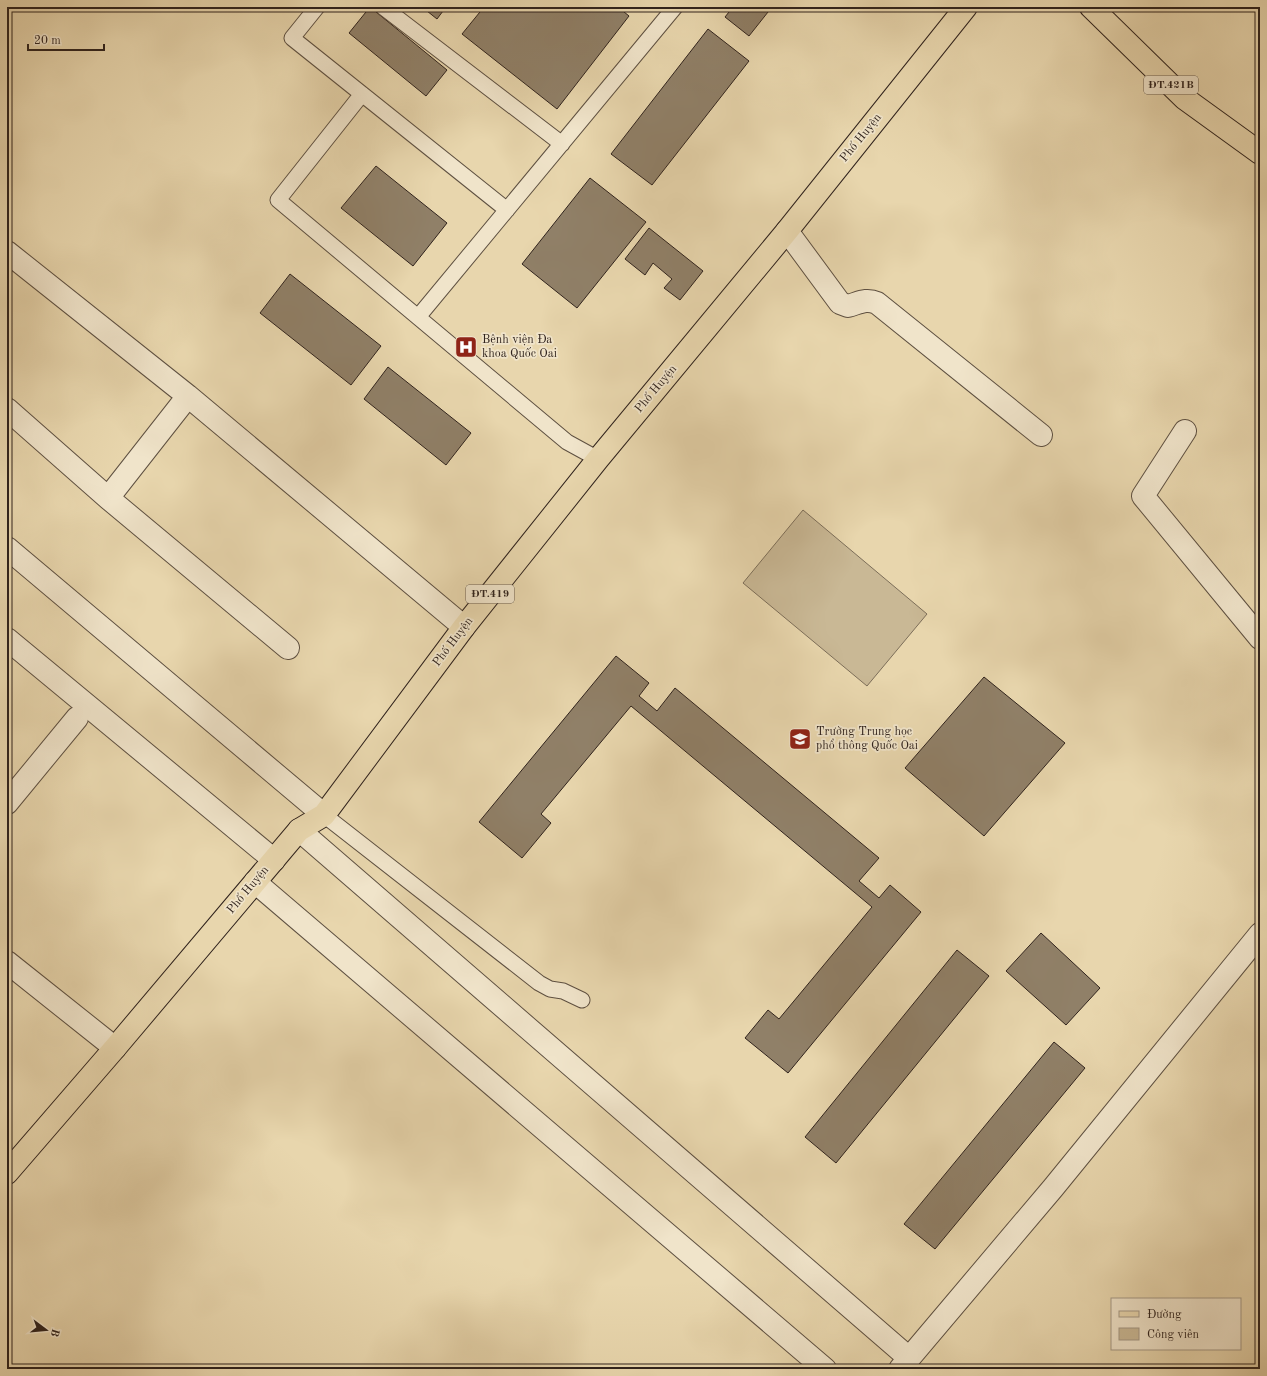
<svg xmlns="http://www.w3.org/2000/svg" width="1267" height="1376" font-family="'Old Standard TT',serif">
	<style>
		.green { fill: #c9b895; stroke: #7c6e59 }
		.building { fill: #908068; stroke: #30231d }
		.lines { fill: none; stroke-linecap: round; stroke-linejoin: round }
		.service-casing { stroke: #5e5041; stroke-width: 17 }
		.minor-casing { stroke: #5e5041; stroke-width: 24 }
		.tertiary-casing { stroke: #5e5041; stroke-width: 24 }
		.primary-casing { stroke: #30231d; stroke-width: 24 }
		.service { stroke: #f0e4ca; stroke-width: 15 }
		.minor { stroke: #f0e4ca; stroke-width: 22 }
		.tertiary { stroke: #f0e4ca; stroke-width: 22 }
		.primary { stroke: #e8d6ad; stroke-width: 22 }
		.labels { text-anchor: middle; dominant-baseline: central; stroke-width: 3.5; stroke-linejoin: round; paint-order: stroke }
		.shield { fill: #f0e4ca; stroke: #6a5d51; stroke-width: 1 }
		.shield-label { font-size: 11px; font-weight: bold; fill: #30231d }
		.street-label { font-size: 12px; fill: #30231d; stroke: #f0e4ca }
		.poi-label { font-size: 12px; fill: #30231d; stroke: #f0e4ca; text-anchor: start }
	</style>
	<rect width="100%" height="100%" fill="#e8d6ad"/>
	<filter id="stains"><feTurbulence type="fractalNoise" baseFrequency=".005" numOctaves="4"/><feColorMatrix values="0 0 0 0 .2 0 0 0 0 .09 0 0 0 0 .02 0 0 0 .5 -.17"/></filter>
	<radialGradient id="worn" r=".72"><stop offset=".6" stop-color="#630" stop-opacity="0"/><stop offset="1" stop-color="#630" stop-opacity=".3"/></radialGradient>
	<path class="green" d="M803 510 927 614 867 686 743 583Z"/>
	<path class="building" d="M370 7 447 70 426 96 349 33Z
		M422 7H446L437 19Z
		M484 7H618L629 16 557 109 462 34Z
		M733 7H772L749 36 725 17Z
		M708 29 749 61 652 185 611 154Z
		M376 166 447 223 413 266 341 208Z
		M590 178 646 222 577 308 522 264Z
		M649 228 703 271 680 300 664 288 672 279 653 263 645 275 625 259Z
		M290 274 381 346 351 385 260 313Z
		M388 367 471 433 446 465 364 399Z
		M616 656 649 683 639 696 657 711 675 688 879 858 859 881 879 898 890 885 921 912 788 1073 745 1038 768 1010 779 1019 872 907 631 706 541 814 551 823 522 858 479 822Z
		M984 677 1065 743 984 836 905 768Z
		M1041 933 1100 988 1066 1025 1006 971Z
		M957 950 989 976 836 1163 805 1137Z
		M1054 1042 1085 1068 935 1249 904 1224Z"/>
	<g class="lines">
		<g class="service-casing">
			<path id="service" d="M317 7 292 38 507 210
				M383 7 562 144
				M362 94 278 200 567 442 598 459
				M418 317 675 7
				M324 815 539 983 550 989 563 991 582 1000"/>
		</g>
		<g class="minor-casing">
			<path id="minor" d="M787 231 840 303 848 306C859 303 866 298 877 303L1041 435
				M7 252 188 396 464 627
				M7 409 108 498 288 648
				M1185 431 1143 496 1260 638
				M108 498 188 396
				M7 803 77 718
				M299 830 909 1358
				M255 882 825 1369
				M7 962 115 1048
				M900 1369 1053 1188 1260 934"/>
		</g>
		<g class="tertiary-casing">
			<path id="tertiary" d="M7 548 324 815
				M7 639 274 860"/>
		</g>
		<g class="primary-casing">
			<path id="primary" d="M1091 7 1184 98 1260 153
				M7 1173 115 1048 299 830 324 815 464 627 598 459 787 231 966 7"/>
		</g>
		<use href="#service" class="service"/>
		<use href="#minor" class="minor"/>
		<use href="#tertiary" class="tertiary"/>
		<use href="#primary" class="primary"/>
	</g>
	<defs>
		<g id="hospital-square" transform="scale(1.15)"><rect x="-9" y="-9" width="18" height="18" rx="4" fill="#8f2418" stroke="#f0e4ca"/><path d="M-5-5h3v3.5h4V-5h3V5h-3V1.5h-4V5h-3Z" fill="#fff"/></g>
		<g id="school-square" transform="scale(1.15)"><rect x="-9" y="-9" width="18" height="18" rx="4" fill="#8f2418" stroke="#f0e4ca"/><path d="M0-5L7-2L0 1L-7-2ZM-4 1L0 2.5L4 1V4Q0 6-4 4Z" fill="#fff"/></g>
	</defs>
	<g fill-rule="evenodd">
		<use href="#hospital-square" x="466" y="347"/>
		<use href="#school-square" x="800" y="739"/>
	</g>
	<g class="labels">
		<g class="shield">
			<rect x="1144" y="76" width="54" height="18" rx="3"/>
			<rect x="466" y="585" width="48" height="18" rx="3"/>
		</g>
		<g class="shield-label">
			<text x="1171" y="85">ĐT.421B</text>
			<text x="490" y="594">ĐT.419</text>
		</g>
		<g class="street-label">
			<text transform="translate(861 138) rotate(-51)">Phố Huyện</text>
			<text transform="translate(656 389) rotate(-50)">Phố Huyện</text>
			<text transform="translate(453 642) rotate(-53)">Phố Huyện</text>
			<text transform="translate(248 890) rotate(-50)">Phố Huyện</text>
		</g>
		<g class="poi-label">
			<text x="482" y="340">Bệnh viện Đa<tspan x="482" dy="14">khoa Quốc Oai</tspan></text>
			<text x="816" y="732">Trường Trung học<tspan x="816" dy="14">phổ thông Quốc Oai</tspan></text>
		</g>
	</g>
	<rect width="1267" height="1376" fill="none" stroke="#e8d6ad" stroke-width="24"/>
	<rect x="8" y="8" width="1251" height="1360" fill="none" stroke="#30231d" stroke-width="2"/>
	<rect x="12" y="12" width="1243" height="1352" fill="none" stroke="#30231d"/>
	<rect x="1111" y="1298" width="130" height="52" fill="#f0e4ca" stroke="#a39785"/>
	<rect x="1119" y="1311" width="20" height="6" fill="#e8d6ad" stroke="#a39785"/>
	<text x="1147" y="1318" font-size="12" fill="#30231d">Đường</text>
	<rect x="1119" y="1328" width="20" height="12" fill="#c9b895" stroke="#a39785"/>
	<text x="1147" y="1338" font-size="12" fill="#30231d">Công viên</text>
	<g transform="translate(46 1330) rotate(106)" stroke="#f0e4ca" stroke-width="3" paint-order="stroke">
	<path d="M0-3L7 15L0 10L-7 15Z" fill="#30231d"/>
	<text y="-6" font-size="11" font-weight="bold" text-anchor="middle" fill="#30231d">B</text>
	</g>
	<path d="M28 44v6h76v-6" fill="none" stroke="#30231d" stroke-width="2"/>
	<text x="34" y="44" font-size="12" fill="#30231d" stroke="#f0e4ca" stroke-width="3" paint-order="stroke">20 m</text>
	<rect width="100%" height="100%" filter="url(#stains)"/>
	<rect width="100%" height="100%" fill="url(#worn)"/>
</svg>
